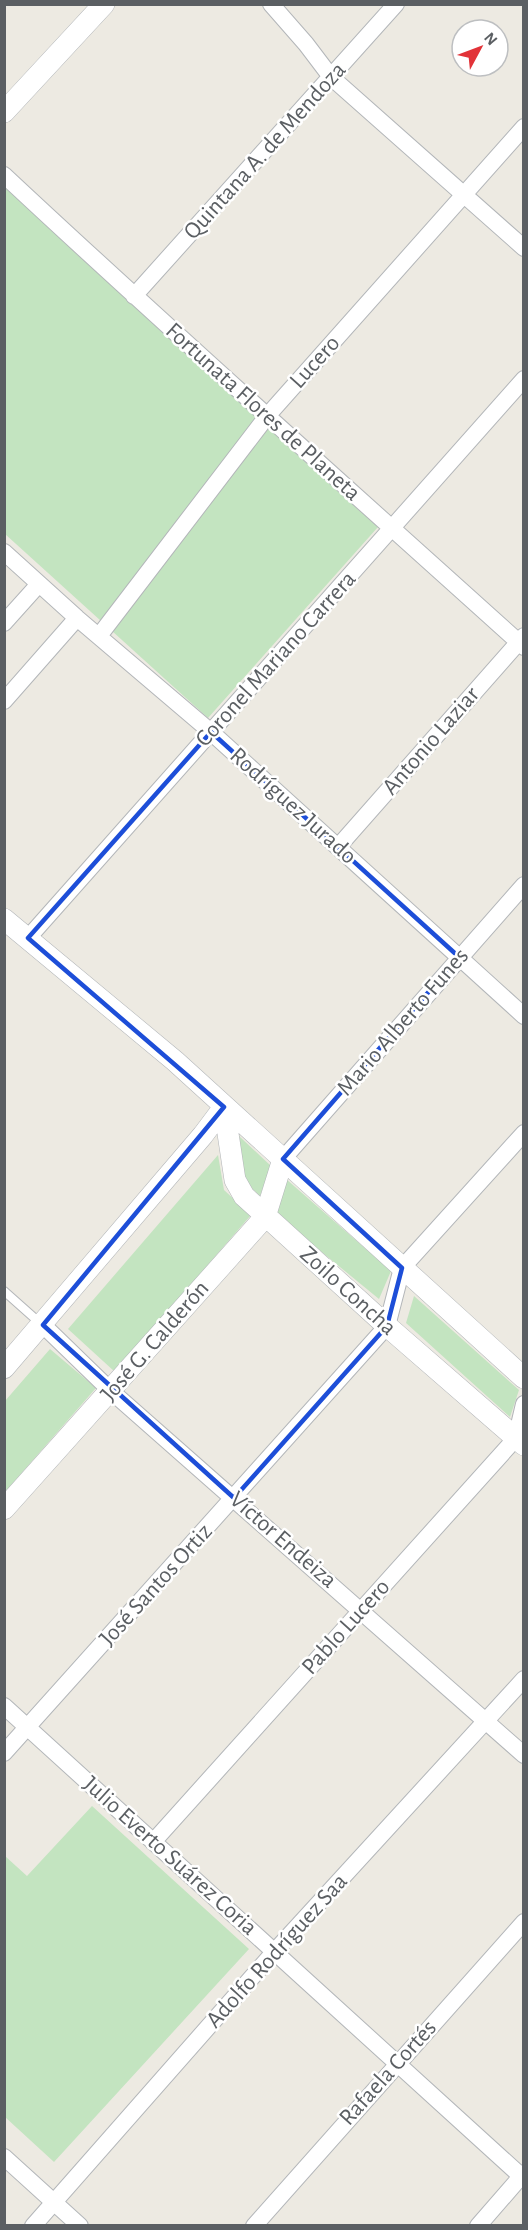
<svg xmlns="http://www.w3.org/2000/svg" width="528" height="2230" font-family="'Alegreya Sans',sans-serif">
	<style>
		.green { fill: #c3e4c0 }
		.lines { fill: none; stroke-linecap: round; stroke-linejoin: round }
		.service-casing { stroke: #b3b6b9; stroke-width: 10 }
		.minor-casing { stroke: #b3b6b9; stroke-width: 18 }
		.tertiary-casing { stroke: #b3b6b9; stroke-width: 22 }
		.service { stroke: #fff; stroke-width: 8 }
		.minor { stroke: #fff; stroke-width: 16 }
		.tertiary { stroke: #fff; stroke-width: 21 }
		.marked { fill: none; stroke: #1d4ed8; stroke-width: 4.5; stroke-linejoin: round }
		.labels { text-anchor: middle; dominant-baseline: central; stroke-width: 5; stroke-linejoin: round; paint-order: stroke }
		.street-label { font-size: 24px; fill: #5b5f63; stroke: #fff }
	</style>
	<rect width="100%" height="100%" fill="#edeae2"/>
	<path class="green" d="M4 181 378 527 208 718 5 534Z
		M239 1136 271 1166 260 1196C237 1176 241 1165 239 1136Z
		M218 1155 224 1190 251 1215 115 1372 68 1329Z
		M286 1179 391 1271 379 1299 274 1213Z
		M414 1296 519 1390 510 1417 406 1323Z
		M50 1349 96 1388 5 1492V1401Z
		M92 1806 249 1949 54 2162 5 2117V1856L27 1876Z"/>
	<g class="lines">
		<g class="service-casing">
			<path id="service" d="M4 1291 40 1323"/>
		</g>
		<g class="minor-casing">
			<path id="minor" d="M271 4 306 44 331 77 524 248
				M4 175C175 335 350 490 524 647
				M134 296 396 4
				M4 552 77 618 211 732 524 1016
				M4 623 39 584
				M99 636 268 415 524 127
				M4 701 77 618
				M338 847 524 636
				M28 938 524 379
				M283 1159 524 885
				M43 1325 111 1391 524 1755
				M4 1706 521 2176
				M4 1753 387 1326 402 1268 524 1133
				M153 1842 516 1438 524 1404
				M4 2157 80 2226
				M33 2226 275 1951 524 1679
				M254 2226 524 1922
				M478 2226 524 2173"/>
		</g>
		<g class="tertiary-casing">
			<path id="tertiary" d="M4 112 104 4
				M4 919 175 1061 524 1378
				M224 1107 235 1180 244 1196 387 1326 524 1445
				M4 1368 203 1135 224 1107
				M4 1509 265 1217 283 1159"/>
		</g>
		<use href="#service" class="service"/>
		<use href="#minor" class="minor"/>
		<use href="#tertiary" class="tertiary"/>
	</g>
	<path class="marked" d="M211 732 459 957 283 1159 402 1268 387 1326 234 1498 43 1325 224 1107 28 938Z"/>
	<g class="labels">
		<g class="street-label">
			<text transform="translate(265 151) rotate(-48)">Quintana A. de Mendoza</text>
			<text transform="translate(315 362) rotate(-48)">Lucero</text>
			<text transform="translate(263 412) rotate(42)">Fortunata Flores de Planeta</text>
			<text transform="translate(276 659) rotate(-48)">Coronel Mariano Carrera</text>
			<text transform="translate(431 741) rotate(-49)">Antonio Laziar</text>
			<text transform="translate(293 806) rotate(42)">Rodríguez Jurado</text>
			<text transform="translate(403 1022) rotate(-49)">Mario Alberto Funes</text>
			<text transform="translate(348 1291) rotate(42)">Zoilo Concha</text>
			<text transform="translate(155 1341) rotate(-49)">José G. Calderón</text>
			<text transform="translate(283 1540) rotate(41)">Víctor Endeiza</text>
			<text transform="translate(156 1585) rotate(-48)">José Santos Ortiz</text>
			<text transform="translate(346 1627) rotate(-48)">Pablo Lucero</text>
			<text transform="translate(170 1856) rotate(42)">Julio Everto Suárez Coria</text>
			<text transform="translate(277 1951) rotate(-48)">Adolfo Rodríguez Saa</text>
			<text transform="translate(388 2073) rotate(-48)">Rafaela Cortés</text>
		</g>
	</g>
	<rect width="528" height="2230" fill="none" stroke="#5b5f63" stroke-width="12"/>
	<g transform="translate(480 48) rotate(49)"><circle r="28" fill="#ffffff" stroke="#bdbfc1" stroke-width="1.5"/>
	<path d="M0-4.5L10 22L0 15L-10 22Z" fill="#e23338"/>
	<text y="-9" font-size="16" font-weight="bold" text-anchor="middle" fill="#5b5f63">N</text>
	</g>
</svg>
